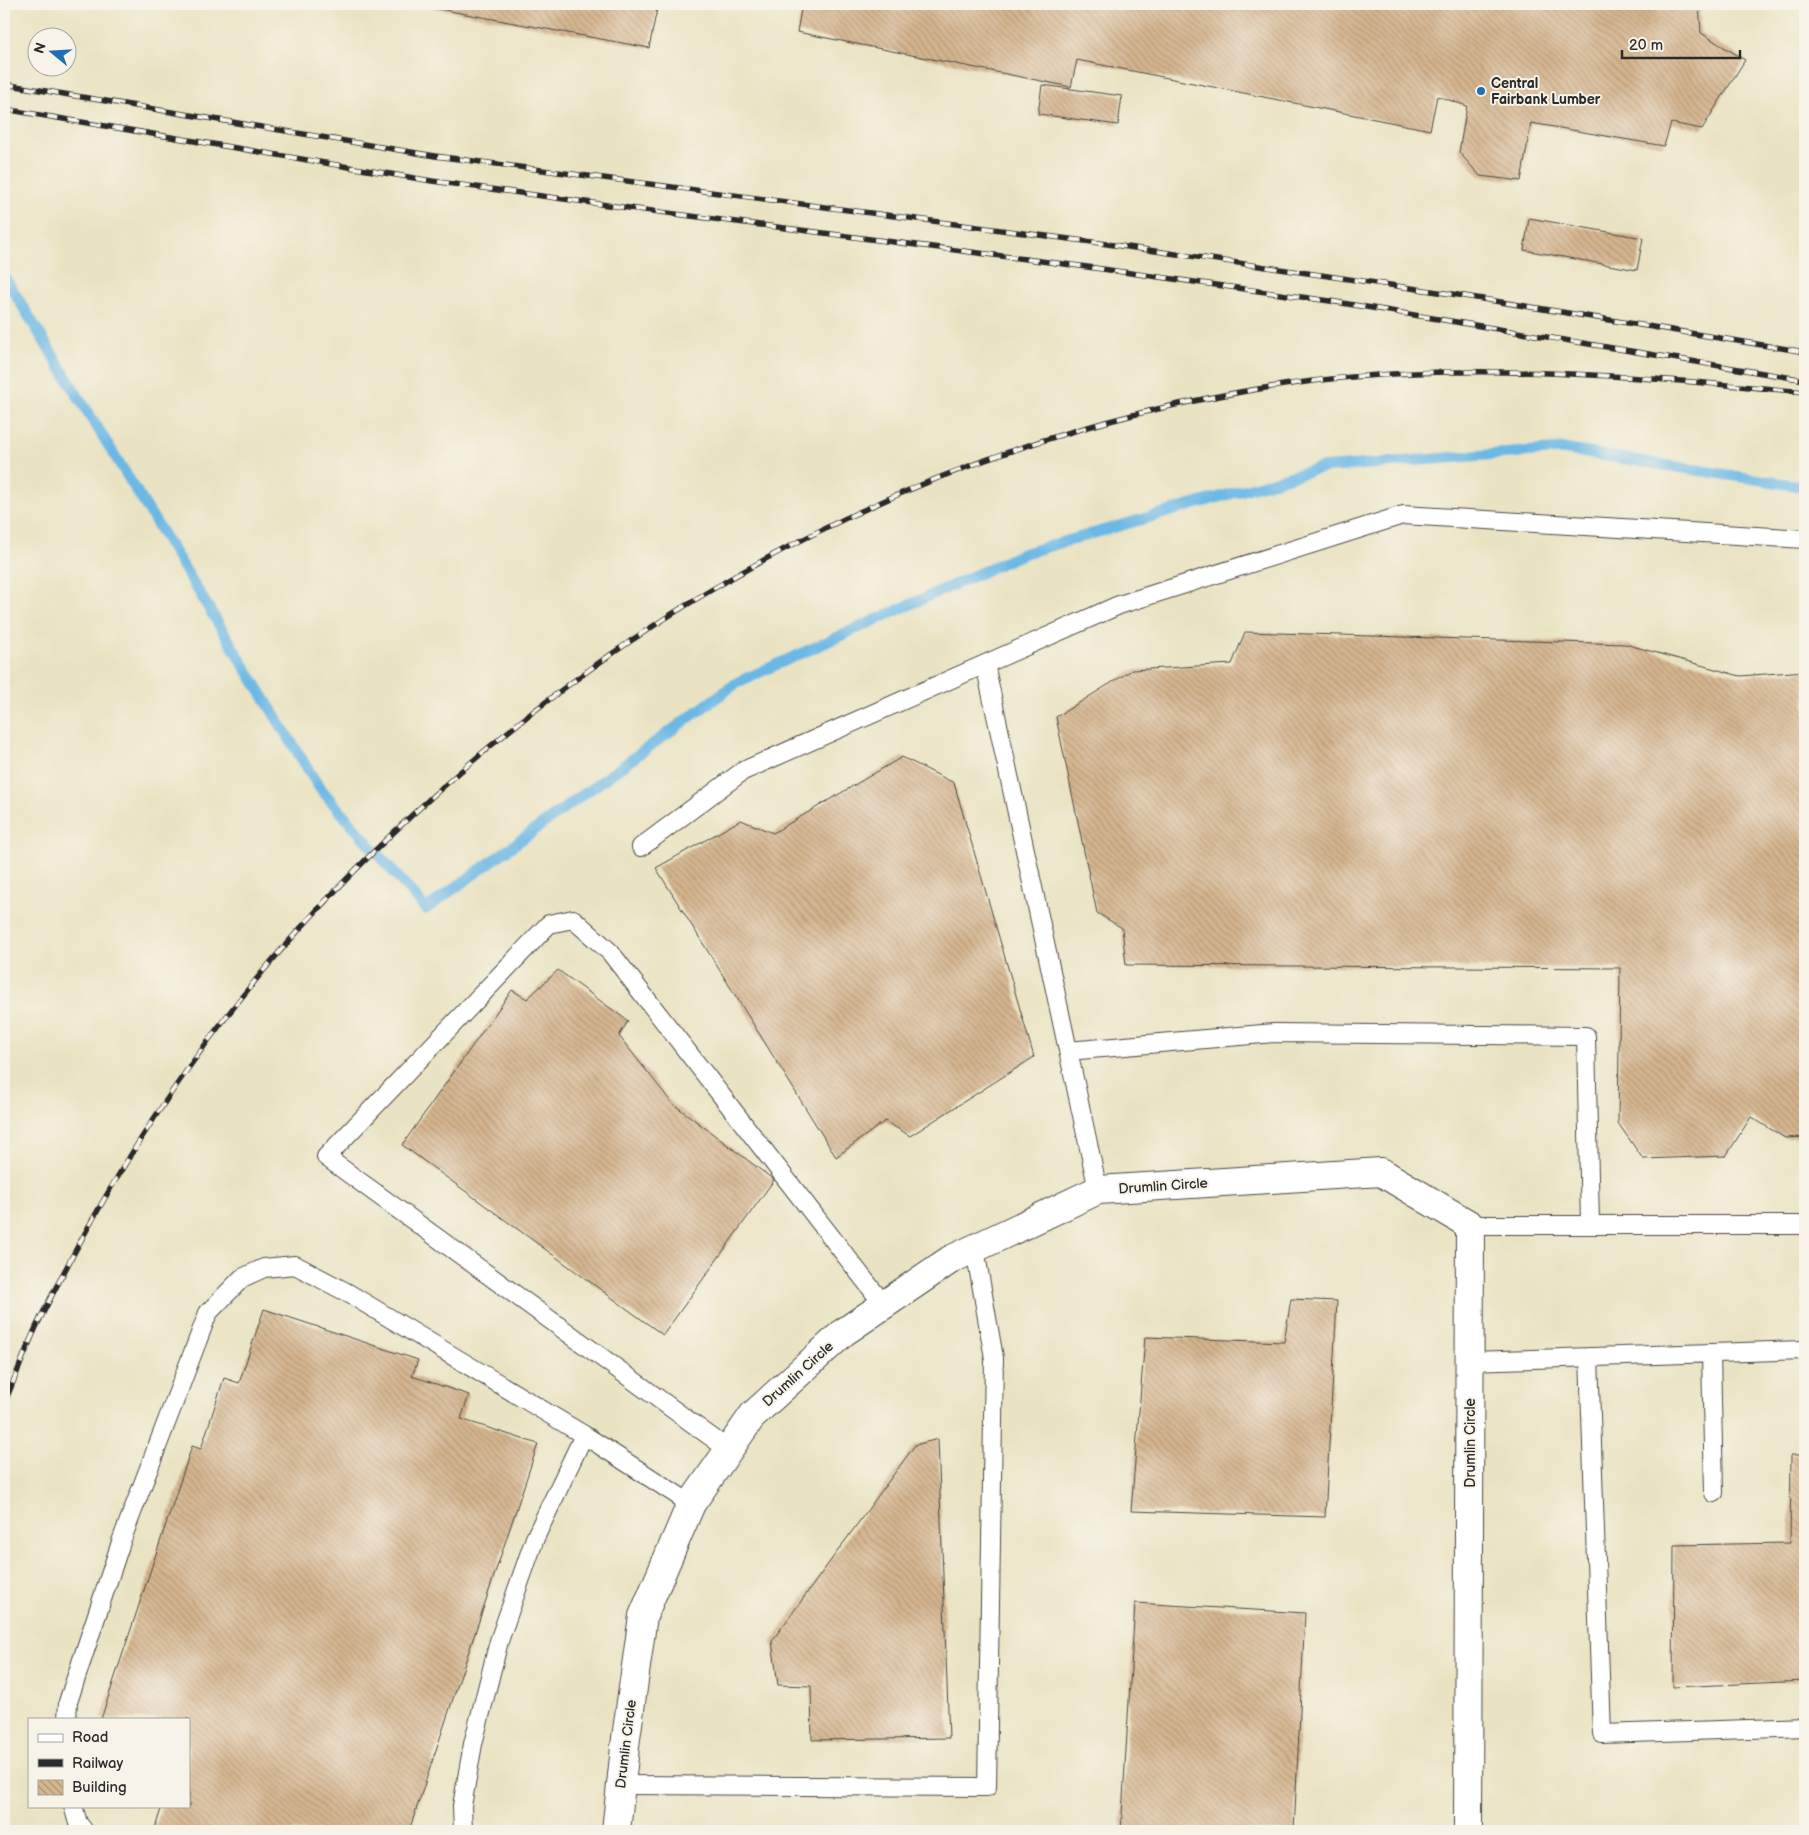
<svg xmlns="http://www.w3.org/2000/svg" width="1809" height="1835" font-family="'Balsamiq Sans',sans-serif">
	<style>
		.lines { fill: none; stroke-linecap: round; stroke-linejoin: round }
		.stream { stroke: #6cb8e5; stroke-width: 11 }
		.building { fill: url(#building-back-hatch) }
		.service-casing { stroke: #484742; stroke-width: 20 }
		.minor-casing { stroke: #484742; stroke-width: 30 }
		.service { stroke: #fff; stroke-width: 18 }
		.minor { stroke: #fff; stroke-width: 28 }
		.rail-casing { stroke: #2b2b2b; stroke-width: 5.5 }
		.rail { stroke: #f7f3e8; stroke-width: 4; stroke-dasharray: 11; stroke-linecap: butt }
		.poi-dot { fill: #1f6fb2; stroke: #f7f3e8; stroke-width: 2 }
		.labels { text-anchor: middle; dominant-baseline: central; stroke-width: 4; stroke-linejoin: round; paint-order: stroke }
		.poi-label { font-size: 14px; font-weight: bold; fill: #2b2b2b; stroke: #f7f3e8; text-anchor: start }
		.street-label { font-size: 14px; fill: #2b2b2b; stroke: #f7f3e8 }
	</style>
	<defs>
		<pattern id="building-back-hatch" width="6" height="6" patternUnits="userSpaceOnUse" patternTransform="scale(1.25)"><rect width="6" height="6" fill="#d5b58e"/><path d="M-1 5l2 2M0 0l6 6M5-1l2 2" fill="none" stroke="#ad9374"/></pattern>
	</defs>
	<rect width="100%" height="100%" fill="#f7f3e8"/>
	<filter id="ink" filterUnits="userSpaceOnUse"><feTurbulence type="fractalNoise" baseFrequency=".02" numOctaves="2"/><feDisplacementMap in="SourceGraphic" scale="10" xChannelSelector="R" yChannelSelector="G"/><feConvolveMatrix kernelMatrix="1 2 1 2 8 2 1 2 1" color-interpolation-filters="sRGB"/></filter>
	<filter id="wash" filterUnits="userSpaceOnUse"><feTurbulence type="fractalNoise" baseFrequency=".0096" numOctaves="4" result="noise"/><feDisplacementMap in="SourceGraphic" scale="20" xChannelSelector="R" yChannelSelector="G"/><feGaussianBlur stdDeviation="1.12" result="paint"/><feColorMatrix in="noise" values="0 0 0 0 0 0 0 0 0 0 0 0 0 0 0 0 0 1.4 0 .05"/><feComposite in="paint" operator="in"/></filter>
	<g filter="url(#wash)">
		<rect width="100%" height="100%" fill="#eae3c3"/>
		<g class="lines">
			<path class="stream" d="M4 276 319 787 426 909 738 682 1022 554 1320 468 1562 449 1805 487"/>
		</g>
		<g id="blocks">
			<path class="building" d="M412 4H658L649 48Z
				M802 4H1699L1701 33 1745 60 1702 129 1671 123 1664 146 1531 123 1521 181 1480 176 1459 152 1467 106 1437 96 1430 130 1077 60 1071 87 797 32Z
				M1042 85 1122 96 1118 125 1038 114Z
				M1529 218 1643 238 1637 270 1524 250Z
				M1245 632 1625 644 1740 676 1805 671V1137L1785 1138 1751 1117 1726 1156 1643 1159 1618 1123 1620 968 1126 965 1122 928 1097 913 1056 717 1132 670 1232 664Z
				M902 757 954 783 1034 1057 910 1136 885 1121 836 1157 656 868 741 820 773 833Z
				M558 970 628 1021 619 1036 672 1103 774 1180 663 1335 402 1145 512 990 527 999Z
				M1291 1299 1337 1301 1325 1517 1131 1511 1145 1337 1284 1342Z
				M264 1309 418 1360 412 1376 469 1395 461 1419 538 1444 409 1831H154L162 1806H189V1719H101L192 1446 201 1449 224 1378 239 1383Z
				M938 1439 949 1738 812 1740 811 1686 778 1685 772 1641 915 1445Z
				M1791 1455H1805V1681L1673 1687 1674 1545 1790 1543Z
				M1135 1603 1305 1613 1294 1831H1121Z"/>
		</g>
	</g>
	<g filter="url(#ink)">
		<use href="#blocks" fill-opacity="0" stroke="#484742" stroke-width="1"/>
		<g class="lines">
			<g class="service-casing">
				<path id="service" d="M985 664 1098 1190
					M641 847 743 771 1119 605 1403 515 1805 539
					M1068 1051 1274 1033 1586 1036 1590 1225
					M1470 1225H1805
					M1711 1353 1714 1493
					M1589 1357 1602 1734 1805 1727
					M1470 1361 1805 1350
					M729 1450 326 1157 549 924 573 919 610 952 884 1305
					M67 1719 68 1702 122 1539 208 1313 242 1278 264 1268 295 1265 348 1293 584 1435 691 1504
					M621 1785 987 1787 994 1358 975 1249
					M73 1806 78 1823 84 1831
					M463 1831 462 1806 473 1744 499 1641 535 1538 584 1435"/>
			</g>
			<g class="minor-casing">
				<path id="minor" d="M616 1831 626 1738 643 1616 691 1504 753 1415 844 1332 950 1260 1098 1190 1381 1172 1470 1225 1468 1831"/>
			</g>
			<use href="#service" class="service"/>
			<use href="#minor" class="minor"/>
			<g class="rail-casing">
				<path id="rail" d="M4 84 435 156 1100 243 1452 294 1805 352
					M4 109 432 181 629 208 1095 268 1330 301 1805 380
					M4 1404C16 1376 26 1348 39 1321 82 1234 131 1149 187 1070 247 984 317 906 393 833 648 589 961 426 1313 381 1477 361 1642 377 1805 392"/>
			</g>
			<use href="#rail" class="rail"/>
		</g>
	</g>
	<circle class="poi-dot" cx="1481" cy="91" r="5"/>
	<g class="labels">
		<g class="poi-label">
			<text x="1491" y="83">Central<tspan x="1491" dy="16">Fairbank Lumber</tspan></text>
		</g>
		<g class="street-label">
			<text transform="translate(1163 1186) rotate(-4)">Drumlin Circle</text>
			<text transform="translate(798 1374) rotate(-42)">Drumlin Circle</text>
			<text transform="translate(1470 1443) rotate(-90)">Drumlin Circle</text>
			<text transform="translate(626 1744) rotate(-83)">Drumlin Circle</text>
		</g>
	</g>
	<rect width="1809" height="1835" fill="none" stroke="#f7f3e8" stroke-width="20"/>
	<rect x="28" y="1718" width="162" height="90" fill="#f7f3e8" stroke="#a5a39c"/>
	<rect x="38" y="1734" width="25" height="8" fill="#ffffff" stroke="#a5a39c"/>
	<text x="72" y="1742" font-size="15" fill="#2b2b2b">Road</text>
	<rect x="38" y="1759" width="25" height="8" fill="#2b2b2b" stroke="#a5a39c"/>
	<text x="72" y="1768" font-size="15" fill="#2b2b2b">Railway</text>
	<rect x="38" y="1780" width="25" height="15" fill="url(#building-back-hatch)" stroke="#a5a39c"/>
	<text x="72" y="1792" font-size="15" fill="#2b2b2b">Building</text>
	<g transform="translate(52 52) rotate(288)"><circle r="24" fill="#f7f3e8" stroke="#a5a39c"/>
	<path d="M0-4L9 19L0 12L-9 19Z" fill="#1f6fb2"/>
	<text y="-8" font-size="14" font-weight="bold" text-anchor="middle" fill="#2b2b2b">N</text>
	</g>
	<path d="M1622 50v8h118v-8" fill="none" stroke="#2b2b2b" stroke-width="2.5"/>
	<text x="1629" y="50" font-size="15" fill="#2b2b2b" stroke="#f7f3e8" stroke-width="4" paint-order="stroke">20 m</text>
</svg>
